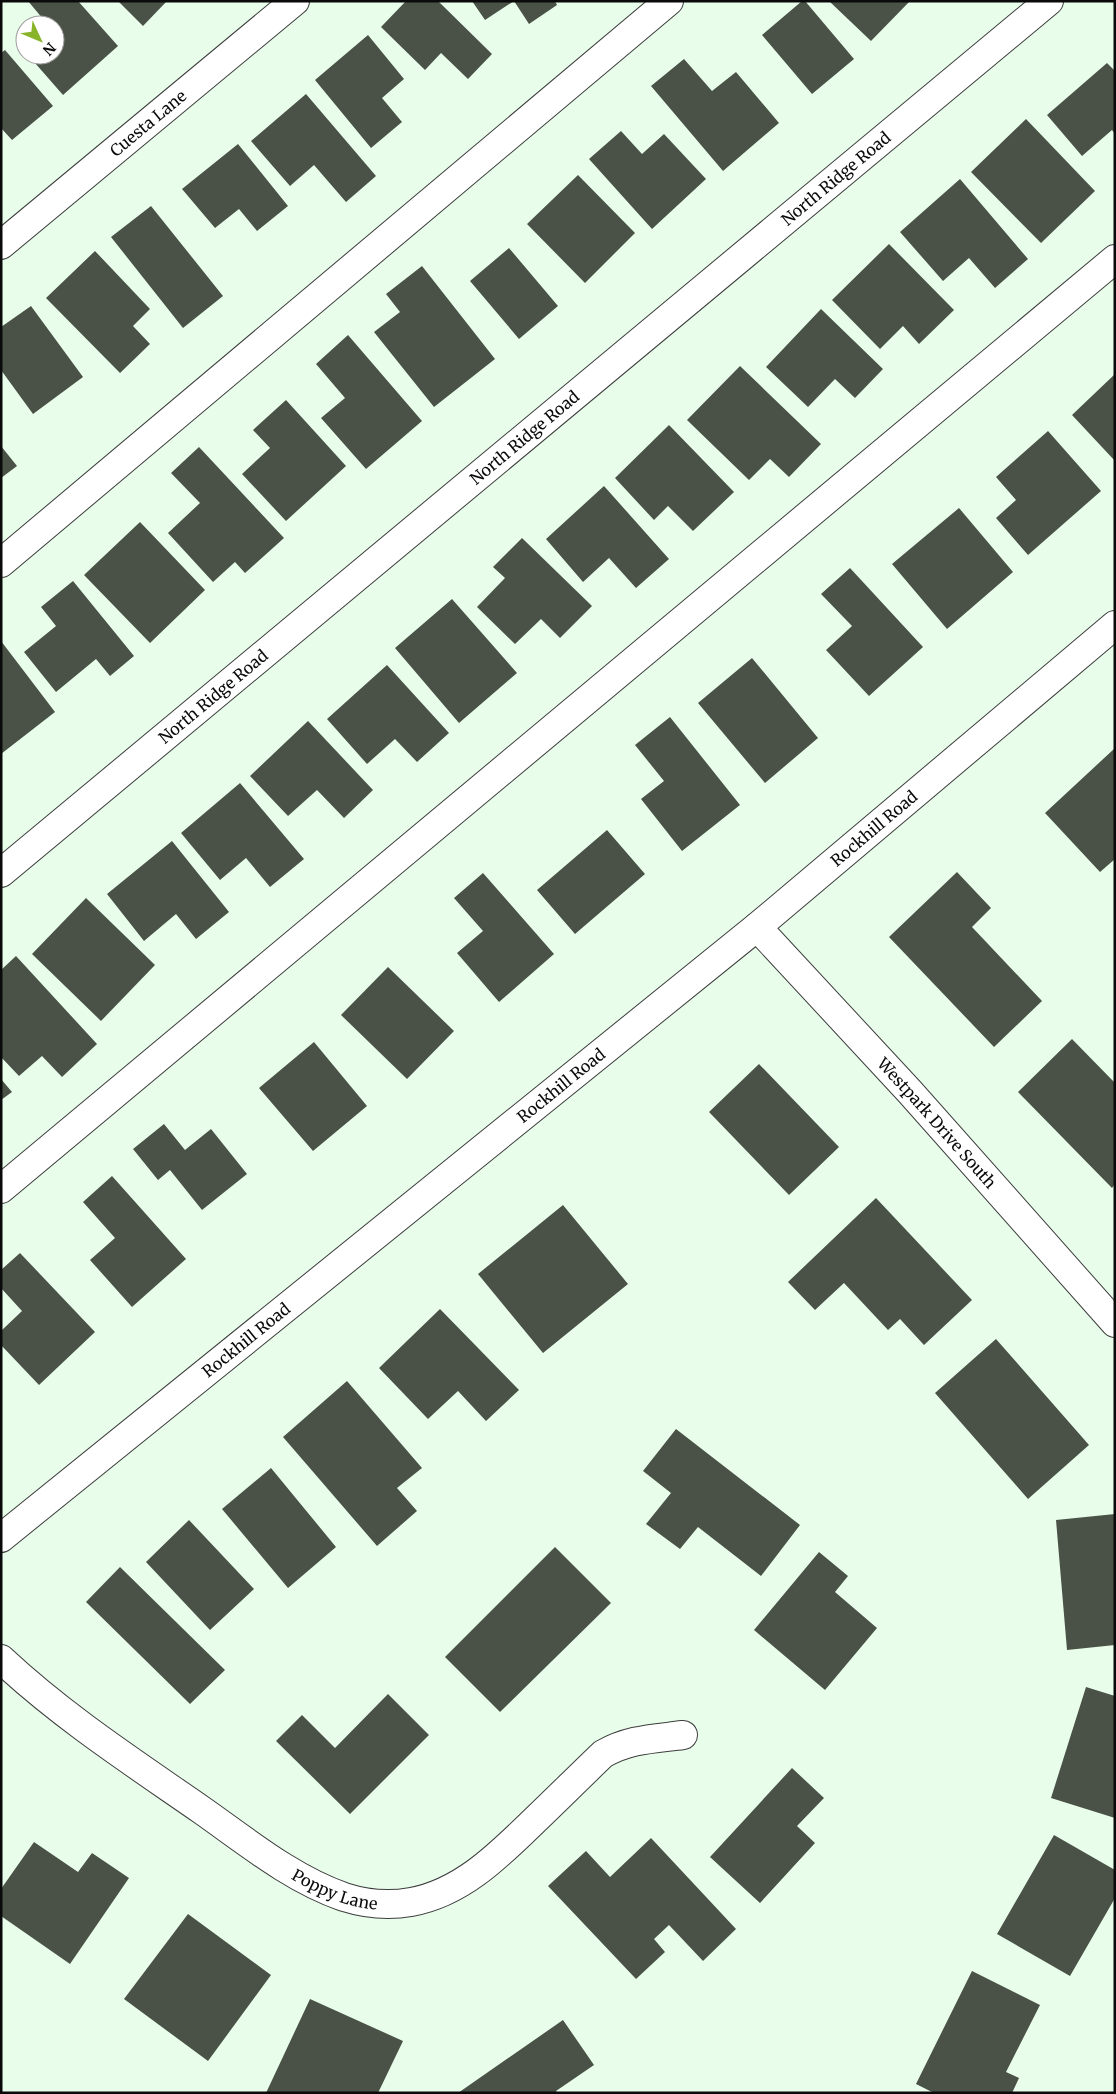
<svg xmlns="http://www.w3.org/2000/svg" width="1116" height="2094" font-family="Merriweather,serif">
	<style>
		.building { fill: #4a5247 }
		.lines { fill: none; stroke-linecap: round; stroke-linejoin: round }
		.minor-casing { stroke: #3d3d3d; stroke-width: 30 }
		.minor { stroke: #fff; stroke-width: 28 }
		.labels { text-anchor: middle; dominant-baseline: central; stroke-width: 5; stroke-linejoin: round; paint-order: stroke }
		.street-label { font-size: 16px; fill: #0a0a0a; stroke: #fff }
	</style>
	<rect width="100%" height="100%" fill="#e8feeb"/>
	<path class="building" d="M28 1H78L118 46 63 95 28 55H55V25H48Z
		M118 1H167L143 26Z
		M406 1H438L492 54 468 79 441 53 425 70 381 27Z
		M472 1H514L485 20Z
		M514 1H555L557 5 529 24Z
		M802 1H805L854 59 812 94 762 35Z
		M829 1H910L871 41Z
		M368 35 404 79 382 98 402 122 371 148 315 80Z
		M5 50 53 106 12 140 1 128V53Z
		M684 59 712 91 736 72 779 123 723 171 651 86Z
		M1107 63 1115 71V134L1112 130 1082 156 1047 115Z
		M306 94 376 176 346 202 314 165 290 186 251 141Z
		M1026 119 1095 191 1041 243 971 172Z
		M621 131 642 154 664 134 706 179 652 229 589 159Z
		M238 144 288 206 257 231 239 209 215 228 182 189Z
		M578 175 635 233 585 283 527 224Z
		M960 179 1028 259 995 288 969 258 943 281 900 232Z
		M151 206 223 296 183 328 111 237Z
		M889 244 954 310 919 344 903 326 880 349 832 300Z
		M509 248 558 306 519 339 470 281Z
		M95 251 150 309 133 326 150 344 120 373 46 298Z
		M422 266 495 359 434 407 374 332 400 312 386 294Z
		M31 306 83 377 33 414 1 370V327Z
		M821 309 883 369 855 398 835 379 808 407 766 367Z
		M348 335 422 421 366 469 321 418 345 398 316 364Z
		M740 366 821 444 789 477 770 459 749 480 687 420Z
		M1115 374V461L1072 415Z
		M286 400 346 466 286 521 242 474 270 448 253 430Z
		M669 425 734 492 693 531 668 506 654 520 615 478Z
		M1048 431 1101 491 1028 555 996 518 1016 500 996 477Z
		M1 446 17 466 1 478Z
		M199 447 284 538 245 573 235 562 213 582 168 533 200 503 171 473Z
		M604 486 669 559 636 588 609 558 583 582 546 539Z
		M959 508 1013 572 947 629 892 564Z
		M140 522 205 590 150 643 84 575Z
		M522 538 592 606 560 638 541 619 515 644 477 607 505 578 493 567Z
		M850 568 923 647 869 696 826 650 852 626 821 594Z
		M73 581 134 656 110 676 96 659 56 692 24 652 56 626 41 607Z
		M452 599 517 673 459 723 395 648Z
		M1 641 55 712 1 754Z
		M752 658 818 738 765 783 698 703Z
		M387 665 449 733 417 762 395 739 367 764 327 719Z
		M670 717 740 805 682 851 641 799 664 781 635 745Z
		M308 721 373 790 344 818 317 790 288 816 250 776Z
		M1115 748V859L1100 872 1045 813Z
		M240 783 304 859 270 887 246 858 220 880 181 833Z
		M607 830 645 874 575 934 537 890Z
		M172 841 229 912 196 939 176 914 144 941 107 894Z
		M957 872 991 908 972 927 1042 1001 994 1047 889 937Z
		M483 873 554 954 499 1002 457 953 483 931 454 898Z
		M86 898 155 965 101 1021 32 954Z
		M16 956 97 1044 62 1077 42 1056 19 1076 1 1057V970Z
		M388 967 454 1031 407 1079 341 1015Z
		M1072 1039 1115 1083V1184L1112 1188 1018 1092Z
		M314 1042 367 1106 313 1151 259 1088Z
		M759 1064 839 1147 789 1195 709 1112Z
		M1 1079 12 1092 1 1100Z
		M164 1124 185 1150 211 1129 247 1174 202 1210 170 1170 158 1180 133 1149Z
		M112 1176 186 1259 132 1307 90 1260 115 1238 83 1202Z
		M876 1198 972 1300 924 1345 900 1319 888 1330 844 1283 815 1310 788 1282Z
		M563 1205 628 1284 543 1353 478 1274Z
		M20 1253 95 1332 39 1385 1 1345V1331L22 1311 1 1288V1270Z
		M440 1309 519 1390 486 1421 458 1391 428 1419 379 1368Z
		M996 1339 1089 1445 1028 1499 935 1393Z
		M347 1381 422 1468 397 1488 417 1511 377 1546 283 1437Z
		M676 1429 800 1525 761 1576 698 1527 680 1549 646 1524 671 1493 643 1471Z
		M271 1468 336 1547 288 1588 222 1509Z
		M1115 1514V1645L1067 1650 1056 1520Z
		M189 1520 254 1589 210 1630 146 1562Z
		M555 1547 611 1603 500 1712 445 1657Z
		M819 1552 848 1576 835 1592 877 1628 825 1690 754 1630Z
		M120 1567 225 1670 190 1704 86 1602Z
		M1086 1687 1115 1696V1818L1051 1798Z
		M388 1694 429 1735 350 1814 276 1741 302 1715 335 1748Z
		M792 1768 824 1798 797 1826 815 1843 760 1903 710 1857Z
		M1054 1835 1115 1870V1898L1070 1976 997 1934Z
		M651 1838 736 1929 703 1961 669 1925 654 1939 665 1952 636 1979 548 1886 586 1851 610 1877Z
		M34 1842 78 1872 92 1853 129 1878 70 1964 1 1916V1889Z
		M188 1914 271 1975 208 2061 124 1999Z
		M972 1971 1040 2005 1006 2072 1019 2078 1012 2093H934L916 2084Z
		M310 1999 403 2041 378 2093H266Z
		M563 2020 594 2065 556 2091 557 2093H458Z"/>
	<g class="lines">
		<g class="minor-casing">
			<g id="minor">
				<path id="s1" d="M1 245 295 1"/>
				<path d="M1 563 669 1"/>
				<path id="s2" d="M1 873 1049 1"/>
				<path id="s3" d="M757 927 910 1092 1115 1323"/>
				<path d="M1 1189 1115 259"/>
				<path id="s4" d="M1 1538 757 927 1115 625"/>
				<path id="s5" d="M1 1659C63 1717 134 1763 203 1811 247 1842 292 1879 344 1897 366 1904 389 1906 411 1902 462 1893 500 1854 535 1820 558 1798 580 1776 603 1754 630 1739 652 1739 683 1735"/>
			</g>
		</g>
		<use href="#minor" class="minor"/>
	</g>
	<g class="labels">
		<g class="street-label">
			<text stroke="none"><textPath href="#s1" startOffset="191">Cuesta Lane</textPath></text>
			<text stroke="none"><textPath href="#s2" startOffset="1086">North Ridge Road</textPath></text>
			<text stroke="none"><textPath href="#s2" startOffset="681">North Ridge Road</textPath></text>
			<text stroke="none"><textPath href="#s2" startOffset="276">North Ridge Road</textPath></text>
			<text stroke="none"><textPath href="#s4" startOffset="1125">Rockhill Road</textPath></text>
			<text stroke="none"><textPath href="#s4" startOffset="720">Rockhill Road</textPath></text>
			<text stroke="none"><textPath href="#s3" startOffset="266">Westpark Drive South</textPath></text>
			<text stroke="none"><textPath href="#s4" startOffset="315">Rockhill Road</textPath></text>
			<text stroke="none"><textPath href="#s5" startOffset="408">Poppy Lane</textPath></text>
		</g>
	</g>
	<rect width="1116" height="2094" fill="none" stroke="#0a0a0a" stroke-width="5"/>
	<g transform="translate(40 40) rotate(134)"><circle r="24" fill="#ffffff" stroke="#9d9d9d"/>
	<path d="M0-4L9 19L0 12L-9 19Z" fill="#89b329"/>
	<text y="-8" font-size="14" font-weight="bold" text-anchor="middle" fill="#0a0a0a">N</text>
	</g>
</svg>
